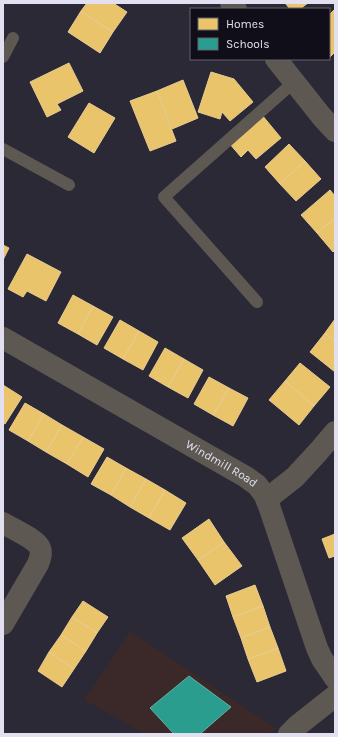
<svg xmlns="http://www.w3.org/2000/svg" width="338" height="737" font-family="Karla,sans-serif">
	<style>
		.education { fill: #3a2928 }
		.homes { fill: #e9c46a; stroke: #e7cc92 }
		.schools { fill: #2a9d8f; stroke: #61b1ac }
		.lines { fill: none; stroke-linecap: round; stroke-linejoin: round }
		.service { stroke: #5e5853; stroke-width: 12 }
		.minor { stroke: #5e5853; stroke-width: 22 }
		.labels { text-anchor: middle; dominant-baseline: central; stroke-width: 4; stroke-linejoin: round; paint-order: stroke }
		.street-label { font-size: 12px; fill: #e2e0f0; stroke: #100f19 }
	</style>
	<rect width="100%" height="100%" fill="#2a2935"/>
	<path class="education" d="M130 631 276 728 270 734H145L84 700Z"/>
	<path class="homes" d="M87 3H113L127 12 113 32 81 11Z
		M285 3H308L300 9H290Z
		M335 9V52L330 57 329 56V15Z
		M81 11 113 32 100 53 68 32Z
		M69 63 83 91 57 104 61 110 47 117 30 82Z
		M211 72 234 79 253 102 230 121 222 112 220 119 198 112Z
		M183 80 198 118 172 129 157 91Z
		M157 91 176 141 150 151 130 101Z
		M89 103 115 118 94 153 68 137Z
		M262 115 281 138 256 159 248 150 241 157 229 143Z
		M289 144 305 161 280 184 265 167Z
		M305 161 321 179 296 201 280 184Z
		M330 190 335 196V218L317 233 301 215Z
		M335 218V250L333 252 317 233Z
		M3 245 9 248 3 260Z
		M27 254 61 272 46 301 27 291 23 297 8 289Z
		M73 295 93 306 78 334 58 323Z
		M93 306 113 317 97 345 78 334Z
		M335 319V341L325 333Z
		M120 320 139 331 123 359 104 348Z
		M139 331 158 342 143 370 123 359Z
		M325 333 335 341V372L310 352Z
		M165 348 184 359 168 387 149 376Z
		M184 359 203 370 188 398 168 387Z
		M300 363 330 387 314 406 285 381Z
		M209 377 229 388 213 415 194 404Z
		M285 381 314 406 299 425 269 400Z
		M3 385 22 397 5 424 3 423Z
		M229 388 248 398 233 426 213 415Z
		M25 403 44 414 28 441 9 430Z
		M44 414 62 425 46 452 28 441Z
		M62 425 83 437 67 464 46 452Z
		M83 437 104 449 88 477 67 464Z
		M107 457 126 468 111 495 91 484Z
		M126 468 146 479 130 507 111 495Z
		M146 479 165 490 149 518 130 507Z
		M165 490 186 503 170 530 149 518Z
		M209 519 224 542 198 560 182 538Z
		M335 534V556L329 558 322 539Z
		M224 542 242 566 215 585 198 560Z
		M255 585 263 606 233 617 226 596Z
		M83 601 108 617 97 633 72 617Z
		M263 606 270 627 241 638 233 617Z
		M72 617 97 633 86 651 61 635Z
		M270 627 278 648 248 659 241 638Z
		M61 635 86 651 74 669 49 652Z
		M278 648 286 671 257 682 248 659Z
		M49 652 74 669 62 687 38 671Z"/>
	<path class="schools" d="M189 676 231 707 200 734H174L150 708Z"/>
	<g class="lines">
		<path class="service" d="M3 57 13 38
			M3 149 69 185
			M257 302 164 197 294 82"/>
		<g class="minor">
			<path d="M231 3 236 9"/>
			<path d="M276 59 322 117 335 131"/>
			<path id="s1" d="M3 338 246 477 257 485 264 494 269 506 317 648 322 659 335 678"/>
			<path d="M267 499 295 477 318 452 335 432"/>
			<path d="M3 523C11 528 38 540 40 548 42 554 40 559 38 564L3 624"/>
			<path d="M289 734 297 726 335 696"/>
		</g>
	</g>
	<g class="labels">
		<g class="street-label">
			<text stroke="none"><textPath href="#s1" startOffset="252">Windmill Road</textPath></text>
		</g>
	</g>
	<rect width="338" height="737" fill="none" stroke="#e2e0f0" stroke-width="8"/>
	<rect x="190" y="8" width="140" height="52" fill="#100f19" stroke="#64636f"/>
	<rect x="198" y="18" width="20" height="12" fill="#e9c46a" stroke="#64636f"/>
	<text x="226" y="28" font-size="12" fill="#e2e0f0">Homes</text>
	<rect x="198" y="38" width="20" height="12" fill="#2a9d8f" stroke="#64636f"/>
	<text x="226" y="48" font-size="12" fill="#e2e0f0">Schools</text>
</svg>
